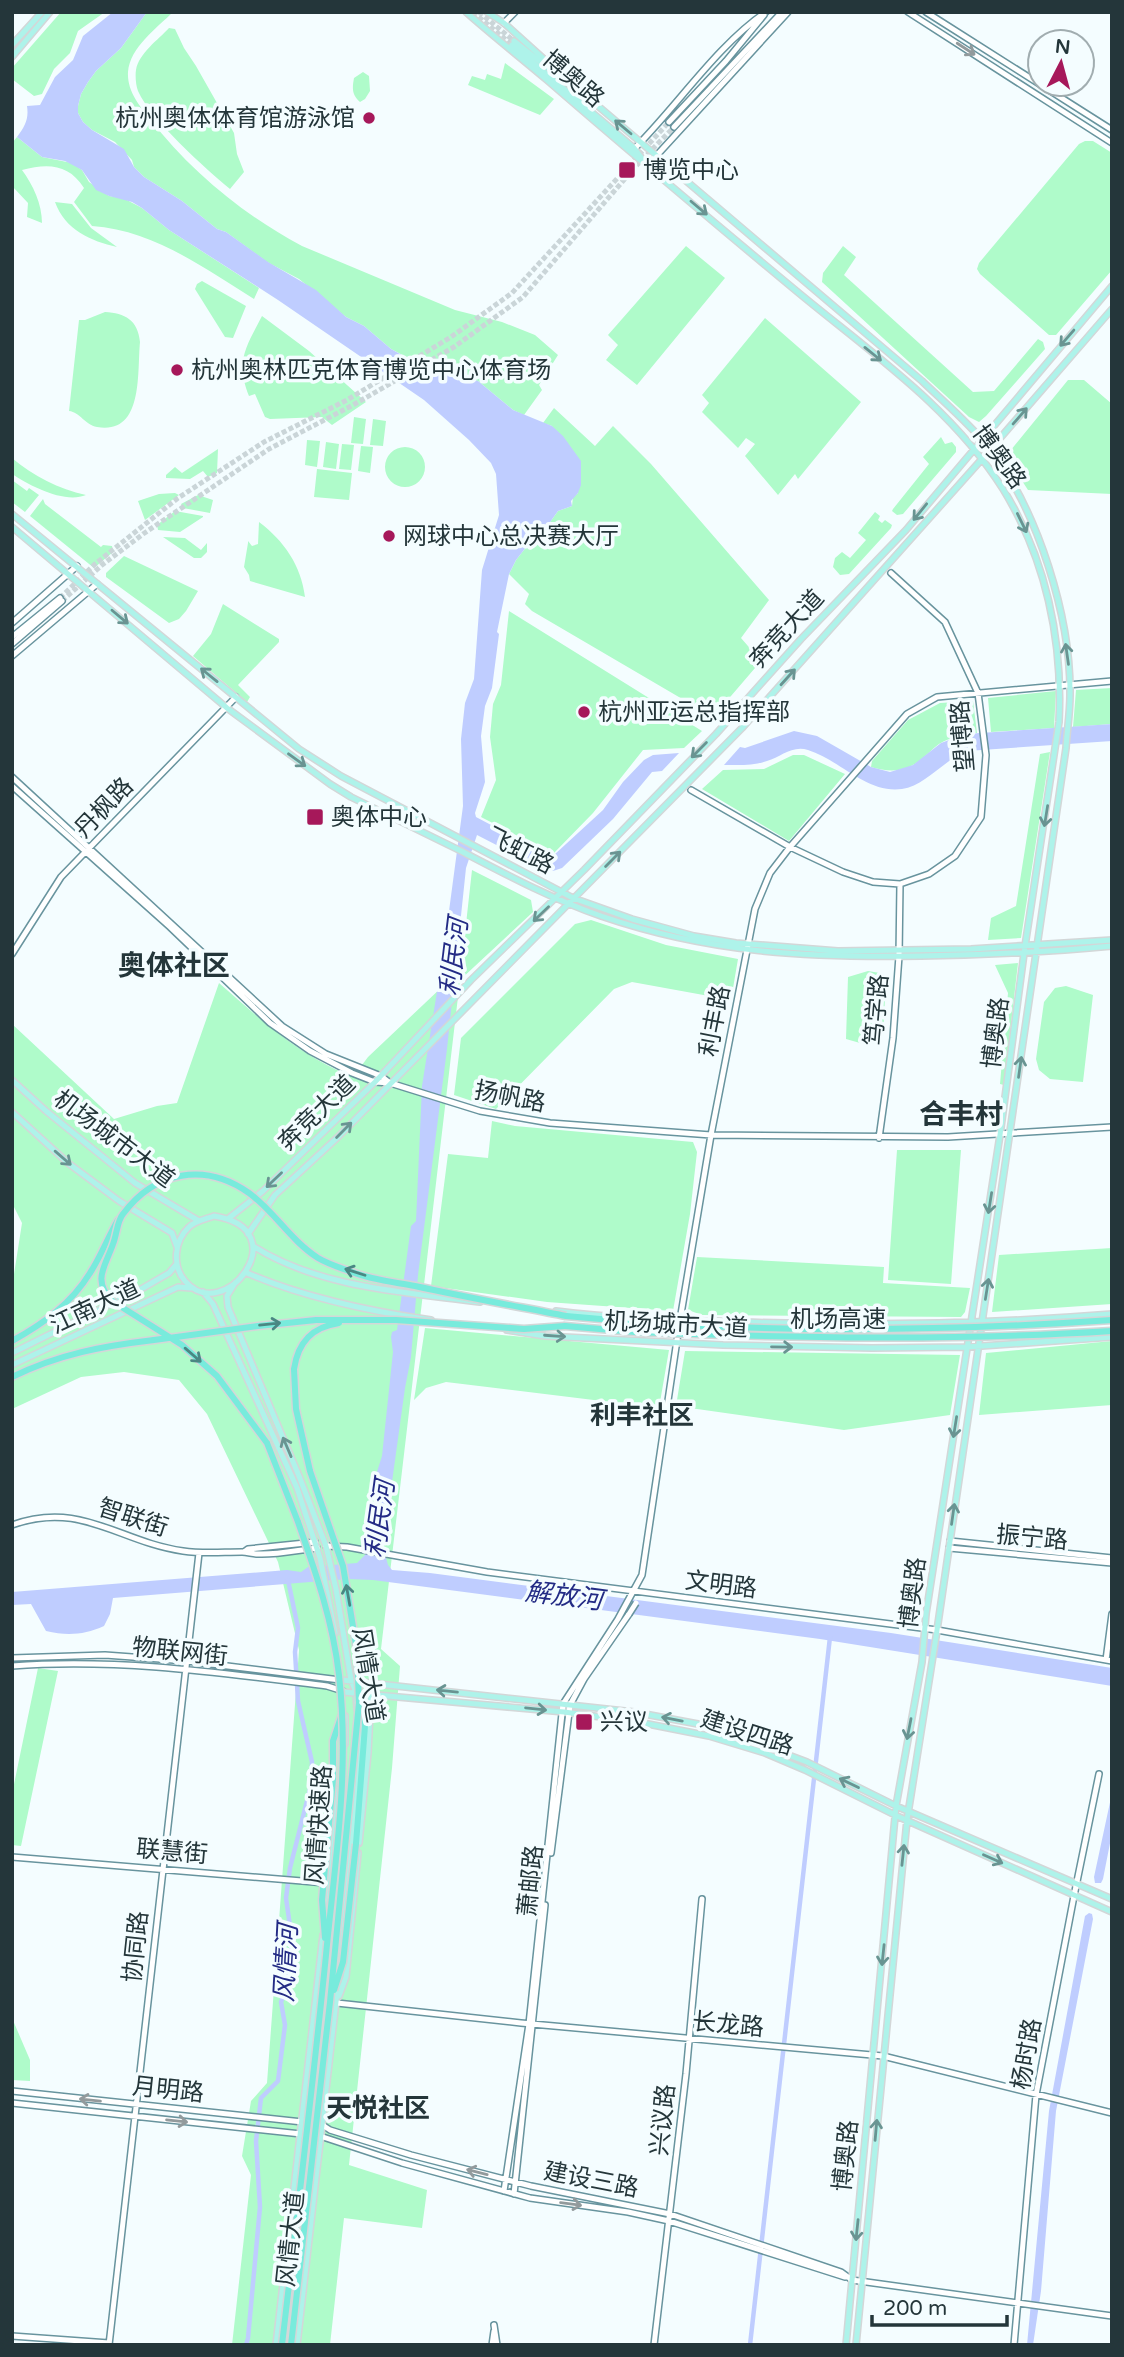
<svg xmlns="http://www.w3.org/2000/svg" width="1124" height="2357" font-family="'Varela Round','Noto Sans SC',sans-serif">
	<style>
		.green { fill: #affbca }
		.water { fill: #bfcdff }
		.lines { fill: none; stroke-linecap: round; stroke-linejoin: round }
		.canal { stroke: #bfcdff; stroke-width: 4.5 }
		.secondary-tunnel { stroke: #cad5d8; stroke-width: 5; stroke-dasharray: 5 2.5; stroke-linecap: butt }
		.primary-tunnel { stroke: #cad5d8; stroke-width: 5; stroke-dasharray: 5 2.5; stroke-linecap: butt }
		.secondary-casing { stroke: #68949e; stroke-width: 8 }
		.primary-casing { stroke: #d3d7d8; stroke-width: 8 }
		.highway-casing { stroke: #d3d7d8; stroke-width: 9 }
		.secondary { stroke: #fff; stroke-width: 5 }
		.primary { stroke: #aef3ea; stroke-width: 5 }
		.highway { stroke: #78ebdc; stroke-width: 6 }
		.secondary-bridge-casing { stroke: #68949e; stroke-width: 8; stroke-linecap: butt }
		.highway-bridge-casing { stroke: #d3d7d8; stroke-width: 9; stroke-linecap: butt }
		.secondary-bridge { stroke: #fff; stroke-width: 5 }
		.highway-bridge { stroke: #78ebdc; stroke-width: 6 }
		.oneway { stroke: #929a9c }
		.oneway2 { stroke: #699492 }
		.oneway3 { stroke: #4a8783 }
		.poi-dot { fill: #a6185a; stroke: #f4fdff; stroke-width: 2.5 }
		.labels { text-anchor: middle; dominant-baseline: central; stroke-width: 7; stroke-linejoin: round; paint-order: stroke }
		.street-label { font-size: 24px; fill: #24363a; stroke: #f4fdff }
		.poi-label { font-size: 24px; fill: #24363a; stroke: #f4fdff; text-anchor: start }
		.water-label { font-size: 26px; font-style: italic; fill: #232b85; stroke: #f4fdff }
		.neighbourhood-label { font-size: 26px; font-weight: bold; fill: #24363a; stroke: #f4fdff }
		.quarter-label { font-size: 28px; font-weight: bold; fill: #24363a; stroke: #f4fdff }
	</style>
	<rect width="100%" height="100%" fill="#f4fdff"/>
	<path class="green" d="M61 12H105L78 31 70 53 54 69 42 94 34 96 12 79V68Z
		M147 12H173C157 28 130 47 128 72 127 91 139 105 150 119 191 172 244 215 302 246L455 310 502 322 535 335 558 355 539 385 542 390 524 415 513 410 478 381 463 377 454 371 410 359 391 349 364 326 346 317 299 279 267 262 226 232 217 229 182 201 144 177 134 167 132 160 115 142 92 130 83 122 78 113V106L81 94 88 82 96 71 121 48Z
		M169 28 175 29 184 48 196 66 234 133 237 154 244 172 230 189C205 168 151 120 138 91 136 86 135 76 136 70 139 53 158 40 169 28Z
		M505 63 554 99 540 115 468 85 472 76 485 80 487 74 501 79Z
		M363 72 369 76 370 91 365 99 360 102C352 95 352 89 354 78Z
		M17 137 42 157 72 163 82 170 89 182 109 196 123 198 142 208 169 230 259 288 254 299C204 268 153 230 92 226L74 202 84 188C69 164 48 163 22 170 33 185 42 204 42 223L27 217 28 203 12 186V143Z
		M1085 141H1093L1112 153V270L1056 335H1049L980 274 977 269 979 263 989 251 1079 144Z
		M55 202 72 204 91 228 117 247C91 241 65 230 55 202Z
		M686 246 725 278 637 385 606 360 618 345 608 335Z
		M843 246 856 257 844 275 973 392 994 391 1038 339 1043 342 1045 349 986 416 979 422 969 417 822 282 823 273Z
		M202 281 246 306 233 338 225 337 195 289 197 284Z
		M105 312C125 313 138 320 140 342 137 373 144 435 97 427 85 425 80 412 69 411L79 320H85Z
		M262 316 309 351 366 402 332 425 322 417 270 419 265 417 255 394 249 396C235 361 246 347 262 316Z
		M765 318 861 402 798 479 795 474 778 495 745 456 755 444 746 438 738 448 702 412 709 403 702 395Z
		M1068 380H1084L1112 404V494L1028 490 1006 456Z
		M554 408 595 446 613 426 651 464 769 600 741 638 761 661 713 717 532 611 525 604 529 594 509 574 516 560 542 527 548 525 558 511 572 506 573 497 578 493 552 426 543 423Z
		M354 417 366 419 363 444 351 443Z
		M373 419 386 421 383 446 370 445Z
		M941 437 945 444 952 442 956 447V452L903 514 897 515 892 511 893 509 929 464 923 457Z
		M307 440 320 441 317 467 305 465Z
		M326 442 339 444 336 469 323 467Z
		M342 444 354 445 351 470 339 469Z
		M361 446 373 447 370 473 358 471Z
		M385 467a20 20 0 1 1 40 0a20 20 0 1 1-40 0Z
		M218 449 217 473 208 477 203 471 190 479 166 478V475L175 467 182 473Z
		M12 458C33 476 59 489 86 495 65 504 30 486 12 474Z
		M317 469 352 473 349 500 314 497Z
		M12 480 27 491 29 488 39 495 25 512 12 502Z
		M175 493 179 495 145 520 138 501 159 494Z
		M198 495 213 500 210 513 183 508 181 504Z
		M43 499 45 504 101 547 103 545 112 546 113 552 94 568 30 516Z
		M175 511 203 516V517L180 532 158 530 157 525Z
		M875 512 880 516 878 520 882 523 885 520 892 525 891 528 849 574 840 575 833 567 835 558 842 552 850 558 866 540 858 533Z
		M259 522C284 541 301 565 305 597L250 581 249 575 244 567 248 543V541L252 546 258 544Z
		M163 537 185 538 201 550 207 543V552L201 558H194Z
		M124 556 198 591 186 611 179 619 169 623 106 577V573Z
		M223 604 279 639V642L238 685 250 697 247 702 193 656 211 634Z
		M509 611 702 731 684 748 643 750 593 813 553 854 481 817 496 780 490 737 493 704 501 685Z
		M1112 688V724L1073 727 1076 690Z
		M1056 691 1054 728 991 732 988 698Z
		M973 701 977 733C963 734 951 737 939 744 933 748 929 753 923 758 907 772 891 773 871 767L872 761 908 720 940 703Z
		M1050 752 1021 938 988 940 991 918 1016 906 1040 754Z
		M793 755H804L845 774 789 841 702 789 723 770 764 769Z
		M472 870 531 900 533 912 460 980 381 1649 400 1666 392 1768 349 2165 427 2190 422 2228 344 2218 330 2345H232L251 2175 242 2156 251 2101 267 2083 299 1650 278 1562 207 1414 179 1380 124 1372 81 1377 12 1409V1287L22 1223 12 1203V1024L114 1119 157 1106 177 1103 219 983C261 1020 300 1056 353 1077L368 1057 461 969Z
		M591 920 666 945 738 959 731 1000 632 982 614 989 496 1109 454 1095 461 1038 575 924Z
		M1018 963 1004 1085 1000 1084 1008 993 995 965Z
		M868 971 880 973 886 979 883 1037 880 1042 867 1045 846 1039 848 977Z
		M1066 986 1093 995 1083 1082 1050 1079 1039 1070 1036 1059 1044 1002 1055 988Z
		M492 1121 515 1126 693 1142 697 1152 690 1214 673 1311 547 1302 431 1286 448 1154 488 1158Z
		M897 1150H961L951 1284 888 1280Z
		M1112 1248V1304L992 1312 999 1255Z
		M697 1257 884 1267 883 1283 970 1288 965 1312 961 1317 702 1315 688 1310Z
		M425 1328 669 1350 659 1408 446 1382 426 1388 414 1400Z
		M1112 1341V1405L979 1415 986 1353Z
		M685 1351 960 1355 950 1415 844 1430 676 1406Z
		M38 1668 58 1671 21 1846 12 1845V1794Z
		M12 2018 30 2060V2081L12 2080Z"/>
	<path class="water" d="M113 12H147L121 48 96 71 88 82 81 94 78 106V113L83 122 92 130 124 149 134 167 144 177 182 201 217 229 226 232 268 262 316 290 346 317 364 326 391 349 409 359 454 371 463 377 478 381 513 410 552 426 563 436 581 461V485L578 493 571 501 572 506 558 511 548 525 542 527 516 560 509 574 497 632 499 634 492 688 485 706 481 736 485 782 475 813 476 817 546 854 554 855 603 810 623 782 644 760 653 755 679 753 662 771 652 772 613 819 562 868 553 871 543 869 477 835 466 868 447 1049 418 1275 411 1357 405 1388 383 1547 388 1565 392 1570 430 1573 891 1633 1112 1668V1686L820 1639 373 1580 348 1579 113 1598 110 1614 104 1626C84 1635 67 1636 46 1631L31 1604 12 1605V1592L287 1570 301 1572 308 1567 357 1563 365 1555 369 1546 371 1520 378 1494 379 1486 376 1475 382 1456 393 1352 391 1337 392 1332 397 1330 411 1226 416 1221 422 1086 445 941 463 806 461 739 465 703 474 679 482 570 499 515 496 474 491 463 469 440 424 400 278 300 169 230 142 208 132 202 109 196 96 190 82 170 65 161 42 157 17 137C25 126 29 119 27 106L40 105 55 77 73 60 83 36Z
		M1112 724V741L967 751C945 759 925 786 902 789 867 794 840 760 808 750 792 745 781 757 767 761 754 766 739 765 724 765L740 747 745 748 794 731 817 736 871 767 890 772 913 765 941 743 965 734Z
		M1112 1793V1833L1103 1879 1101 1883H1095L1094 1877Z
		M1089 1913 1092 1914 1093 1919 1056 2111 1041 2291 1033 2345H1027L1049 2111 1085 1916Z"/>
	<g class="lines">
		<path class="canal" d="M246 2345 248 2338 260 2207 256 2141 261 2098 278 2081 285 2025 281 2002 287 1987 292 1940 286 1898 290 1868 311 1785 312 1762 298 1701 295 1652 298 1628 288 1580
			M750 2345 830 1637"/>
		<path class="secondary-tunnel" d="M60 598 95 564 178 498 264 442 347 400 451 337 512 293 669 122
			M62 601 102 565 143 534 269 449 353 405 454 347 523 297 635 167 674 127"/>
		<path class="primary-tunnel" d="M473 12 512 45
			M479 12 514 41"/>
		<g class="secondary-casing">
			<path id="secondary" d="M908 12 1112 143
				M926 12 1112 130
				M504 23 515 12
				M669 122 726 61 764 15
				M674 127 782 12
				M632 151C676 108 716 46 766 12
				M647 166 788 12
				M12 623 77 566
				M12 637 60 598
				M12 644 62 601
				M12 656 97 584
				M12 777 282 1026 326 1054 381 1076 390 1083
				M12 786 170 927 270 1023 310 1051 352 1073 375 1082 390 1083 480 1111 550 1123 711 1135 948 1137 1112 1127
				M691 790 790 847 843 872 873 882 900 884 929 874 955 856 981 817 986 755 978 693 945 622 891 573
				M12 954 61 877 236 697
				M879 1138 893 1038 899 956 900 884
				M12 1525C81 1500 119 1542 183 1551 203 1554 222 1552 242 1552 247 1552 253 1554 258 1554 277 1555 298 1550 317 1548
				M950 1541 1112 1558
				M326 1546 347 1547 487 1572 937 1630 1112 1661
				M949 1548 1112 1563
				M244 1552 248 1549 315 1542
				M12 1658 105 1655 187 1661 340 1680
				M1106 1660 1112 1614
				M12 1666C119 1658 222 1673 327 1686L343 1691
				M551 1853 570 1705 584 1679 629 1614
				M12 1857 326 1883
				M337 2003 521 2023 883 2056 1112 2113
				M12 2091 321 2124 330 2130 411 2155 531 2186 670 2214 841 2272 852 2280 1112 2316
				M12 2103 320 2136 402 2163 530 2198 628 2212 669 2221 845 2277
				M504 2191 529 2024 563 1704 618 1619 642 1575 680 1320 711 1135 755 909 770 873 790 847 907 714 937 697 1112 681
				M514 2194 545 1905
				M494 2325 497 2345
				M12 2336 109 2343
				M109 2345 199 1553
				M492 2345 494 2331
				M654 2345 686 2074 702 1899
				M1014 2345 1036 2095 1074 1896 1099 1774"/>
		</g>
		<g class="primary-casing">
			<path id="primary" d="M466 12C493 36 520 57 547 80 629 151 711 220 794 289 867 350 951 406 1003 489 1046 559 1063 640 1059 722L1025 946 1000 1135 926 1614 922 1662 896 1806 846 2345
				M487 12 504 23 565 78 922 381C945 403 970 424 990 449 1038 511 1071 617 1070 695 1070 713 1067 731 1066 748L936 1637 907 1820 856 2345
				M514 41 573 88
				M12 45 42 12
				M512 45 634 148 643 160
				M12 57 50 12
				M12 514 299 749 341 776 573 898 632 919 694 936 736 943 838 951 971 949 1112 940
				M12 527 227 708 330 784 351 797C388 815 424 833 461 851 507 875 552 899 601 916 709 953 807 958 921 956 985 955 1048 952 1112 946
				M12 1080 46 1111 135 1183 199 1221
				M12 1112 68 1163 119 1201 172 1233 177 1247
				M214 1216C299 1229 224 1327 185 1281 172 1266 174 1241 189 1227 195 1221 206 1219 214 1216Z
				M229 1218 263 1191 375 1082 471 980 584 870 716 734 801 639 906 530 1112 286
				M248 1234 275 1195 338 1137 742 728 982 459 1112 309
				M253 1246C319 1288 405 1292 480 1302
				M247 1273C305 1298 368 1311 431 1320
				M235 1283 227 1296 228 1307 299 1476 326 1546 336 1589 351 1680 356 1692 357 1709
				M203 1292 213 1304 297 1488 320 1558 335 1633
				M556 1311C617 1319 679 1320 741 1322 865 1326 988 1324 1112 1314
				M507 1330 545 1336 723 1345 872 1348 967 1347 1112 1337
				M12 1353 143 1288 169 1273 176 1265
				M12 1365 178 1287 191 1288
				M342 1680 634 1712 714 1727 807 1762 896 1806 1112 1899
				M343 1692 564 1712 638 1722 709 1736 765 1753 805 1770 897 1816 1112 1912
				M345 1716V1744
				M359 1843 368 1753 371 1693
				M325 1915 339 1789
				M341 1950 359 1754V1719
				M339 1996 346 1977 358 1853
				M276 2345 323 1935
				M297 2345 338 1984"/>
		</g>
		<g class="highway-casing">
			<path id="highway" d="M566 1316 635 1322
				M565 1326 635 1332
				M12 1341C43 1324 71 1304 90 1273 101 1256 108 1237 118 1220
				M294 1369 296 1409 310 1471
				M12 1377C59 1354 103 1346 154 1340
				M267 1443 298 1522
				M333 1779V1741L341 1717
				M356 1844 365 1726 364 1708 359 1697"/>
		</g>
		<use href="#secondary" class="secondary"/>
		<use href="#primary" class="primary"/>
		<use href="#highway" class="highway"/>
		<g class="secondary-bridge-casing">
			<path id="secondary-bridge" d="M629 1614 636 1603"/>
		</g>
		<g class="highway-bridge-casing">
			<path id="highway-bridge" d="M635 1322C797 1333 950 1331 1112 1320
				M635 1332C794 1338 953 1341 1112 1331
				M154 1340 258 1326 316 1320H396L524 1329 565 1326
				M294 1369C298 1342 312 1327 339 1323
				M267 1443 217 1376 182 1345 112 1301C92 1280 105 1267 113 1244 117 1234 117 1221 123 1214 155 1171 205 1162 249 1193 274 1211 291 1241 318 1258 328 1264 341 1268 352 1272 372 1280 394 1282 415 1286 465 1297 515 1306 566 1316
				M325 1938 322 1900 333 1779
				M334 1990 343 1962 356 1844
				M282 2345C297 2215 313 2085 326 1955 335 1860 350 1772 339 1675 333 1622 316 1573 298 1522
				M291 2345 330 2002 359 1703 357 1651 343 1566 310 1471"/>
		</g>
		<use href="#secondary-bridge" class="secondary-bridge"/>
		<use href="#highway-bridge" class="highway-bridge"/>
	</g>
	<defs><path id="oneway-shaft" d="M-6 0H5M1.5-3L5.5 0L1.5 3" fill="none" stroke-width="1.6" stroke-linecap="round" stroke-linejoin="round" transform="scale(1.75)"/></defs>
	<g class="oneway">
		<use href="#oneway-shaft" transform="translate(966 49) rotate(33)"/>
		<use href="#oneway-shaft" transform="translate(90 2100) rotate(-174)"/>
		<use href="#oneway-shaft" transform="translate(177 2121) rotate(6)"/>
		<use href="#oneway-shaft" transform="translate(477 2172) rotate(-166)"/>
		<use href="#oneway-shaft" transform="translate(571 2204) rotate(7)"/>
	</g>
	<g class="oneway2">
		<use href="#oneway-shaft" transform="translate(623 127) rotate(-140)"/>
		<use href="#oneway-shaft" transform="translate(699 208) rotate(40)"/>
		<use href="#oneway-shaft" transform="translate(1067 338) rotate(131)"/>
		<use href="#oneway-shaft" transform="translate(873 354) rotate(39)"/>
		<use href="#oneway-shaft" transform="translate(1020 416) rotate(-49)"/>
		<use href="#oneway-shaft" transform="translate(920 512) rotate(129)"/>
		<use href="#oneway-shaft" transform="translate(1022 523) rotate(64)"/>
		<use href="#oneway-shaft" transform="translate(120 617) rotate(40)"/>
		<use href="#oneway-shaft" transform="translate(1067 654) rotate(-98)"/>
		<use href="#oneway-shaft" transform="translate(209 675) rotate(-141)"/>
		<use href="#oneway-shaft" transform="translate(788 677) rotate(-48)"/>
		<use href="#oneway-shaft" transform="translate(699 750) rotate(135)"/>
		<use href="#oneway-shaft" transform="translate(297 760) rotate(36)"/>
		<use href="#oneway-shaft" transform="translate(1046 816) rotate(99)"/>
		<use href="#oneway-shaft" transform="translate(613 859) rotate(-45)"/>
		<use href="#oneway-shaft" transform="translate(541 914) rotate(136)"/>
		<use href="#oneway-shaft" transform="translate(1020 1067) rotate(-82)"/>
		<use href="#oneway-shaft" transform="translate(344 1130) rotate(-45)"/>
		<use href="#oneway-shaft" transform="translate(63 1158) rotate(41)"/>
		<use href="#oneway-shaft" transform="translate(274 1180) rotate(136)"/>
		<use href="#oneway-shaft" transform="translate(990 1203) rotate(99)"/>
		<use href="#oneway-shaft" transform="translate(987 1289) rotate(-81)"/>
		<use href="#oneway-shaft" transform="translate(555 1336) rotate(4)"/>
		<use href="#oneway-shaft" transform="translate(782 1347) rotate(1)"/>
		<use href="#oneway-shaft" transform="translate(955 1427) rotate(99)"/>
		<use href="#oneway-shaft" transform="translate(287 1447) rotate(-113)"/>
		<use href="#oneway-shaft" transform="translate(953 1514) rotate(-82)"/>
		<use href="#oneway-shaft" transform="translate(447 1691) rotate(-174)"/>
		<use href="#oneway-shaft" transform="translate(536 1709) rotate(6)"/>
		<use href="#oneway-shaft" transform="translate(672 1719) rotate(-169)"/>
		<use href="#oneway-shaft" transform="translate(909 1729) rotate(101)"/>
		<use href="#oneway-shaft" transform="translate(849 1783) rotate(-154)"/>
		<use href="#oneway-shaft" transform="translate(903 1855) rotate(-84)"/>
		<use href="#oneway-shaft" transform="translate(993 1859) rotate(24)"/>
		<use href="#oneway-shaft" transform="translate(883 1955) rotate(96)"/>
		<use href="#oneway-shaft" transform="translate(876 2130) rotate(-85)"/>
		<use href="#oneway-shaft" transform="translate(857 2230) rotate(96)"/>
	</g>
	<g class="oneway3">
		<use href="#oneway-shaft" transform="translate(355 1272) rotate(-162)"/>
		<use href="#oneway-shaft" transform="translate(270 1324) rotate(-6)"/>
		<use href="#oneway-shaft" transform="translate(193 1355) rotate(41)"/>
		<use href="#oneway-shaft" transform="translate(348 1595) rotate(-100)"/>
	</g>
	<g class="poi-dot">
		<circle cx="369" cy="118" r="7"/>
		<rect x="618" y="161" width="18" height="18" rx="3.5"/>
		<circle cx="177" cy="370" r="7"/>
		<circle cx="389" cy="536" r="7"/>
		<circle cx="584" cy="712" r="7"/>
		<rect x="306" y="808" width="18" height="18" rx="3.5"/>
		<rect x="575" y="1713" width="18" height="18" rx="3.5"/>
	</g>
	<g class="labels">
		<g class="street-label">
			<text transform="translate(573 79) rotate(41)">博奥路</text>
			<text transform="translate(999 457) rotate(54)">博奥路</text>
			<text transform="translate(787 629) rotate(-47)">奔竞大道</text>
			<text transform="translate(963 736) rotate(-95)">望博路</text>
			<text transform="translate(104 808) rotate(-46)">丹枫路</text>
			<text transform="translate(520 851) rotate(27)">飞虹路</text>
			<text transform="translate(877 1010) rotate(-85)">笃学路</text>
			<text transform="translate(715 1021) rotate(-79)">利丰路</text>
			<text transform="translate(996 1033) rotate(-83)">博奥路</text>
			<text transform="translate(510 1097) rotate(11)">扬帆路</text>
			<text transform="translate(317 1113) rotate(-44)">奔竞大道</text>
			<text transform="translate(114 1139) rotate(37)">机场城市大道</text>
			<text transform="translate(95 1307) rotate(-25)">江南大道</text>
			<text x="838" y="1319">机场高速</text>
			<text transform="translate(676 1325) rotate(3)">机场城市大道</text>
			<text transform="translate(133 1518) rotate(18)">智联街</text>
			<text transform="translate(1032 1538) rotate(5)">振宁路</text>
			<text transform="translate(721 1585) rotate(7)">文明路</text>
			<text transform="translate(913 1593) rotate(-83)">博奥路</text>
			<text transform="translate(180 1652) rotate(6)">物联网街</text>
			<text transform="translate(368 1675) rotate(81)">风情大道</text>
			<text transform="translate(747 1733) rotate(18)">建设四路</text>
			<text transform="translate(319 1825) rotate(-86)">风情快速路</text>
			<text transform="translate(172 1852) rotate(5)">联慧街</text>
			<text transform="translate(531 1881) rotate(-84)">萧邮路</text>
			<text transform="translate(136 1947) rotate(-84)">协同路</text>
			<text transform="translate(728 2025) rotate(5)">长龙路</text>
			<text transform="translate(1027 2054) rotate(-80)">杨时路</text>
			<text transform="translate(168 2090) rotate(6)">月明路</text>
			<text transform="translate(663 2120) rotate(-84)">兴议路</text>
			<text transform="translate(846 2156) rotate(-84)">博奥路</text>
			<text transform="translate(591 2180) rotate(11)">建设三路</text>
			<text transform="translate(291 2239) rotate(-84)">风情大道</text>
		</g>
		<g class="poi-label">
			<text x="355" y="118" text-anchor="end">杭州奥体体育馆游泳馆</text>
			<text x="643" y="170">博览中心</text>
			<text x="191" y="370">杭州奥林匹克体育博览中心体育场</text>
			<text x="403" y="536">网球中心总决赛大厅</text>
			<text x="598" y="712">杭州亚运总指挥部</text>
			<text x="331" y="817">奥体中心</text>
			<text x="600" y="1722">兴议</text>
		</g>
		<g class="water-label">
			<text transform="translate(454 957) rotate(-83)">利民河</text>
			<text transform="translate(380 1519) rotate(-82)">利民河</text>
			<text transform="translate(564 1596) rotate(7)">解放河</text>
			<text transform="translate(286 1963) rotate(-87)">风情河</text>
		</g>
		<g class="neighbourhood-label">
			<text x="642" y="1415">利丰社区</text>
			<text x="378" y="2108">天悦社区</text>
		</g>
		<g class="quarter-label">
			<text x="174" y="966">奥体社区</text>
			<text x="961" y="1115">合丰村</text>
		</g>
	</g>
	<rect width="1124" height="2357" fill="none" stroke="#24363a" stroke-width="28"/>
	<g transform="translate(1061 63) rotate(6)"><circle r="33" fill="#f4fdff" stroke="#a1adb0" stroke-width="2"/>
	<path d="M0-5L12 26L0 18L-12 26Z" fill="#a6185a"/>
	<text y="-10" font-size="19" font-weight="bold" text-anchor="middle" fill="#24363a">N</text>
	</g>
	<path d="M872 2315v10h135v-10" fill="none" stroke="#24363a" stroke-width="3.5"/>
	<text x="883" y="2315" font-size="21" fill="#24363a" stroke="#f4fdff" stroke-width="5" paint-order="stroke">200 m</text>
</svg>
